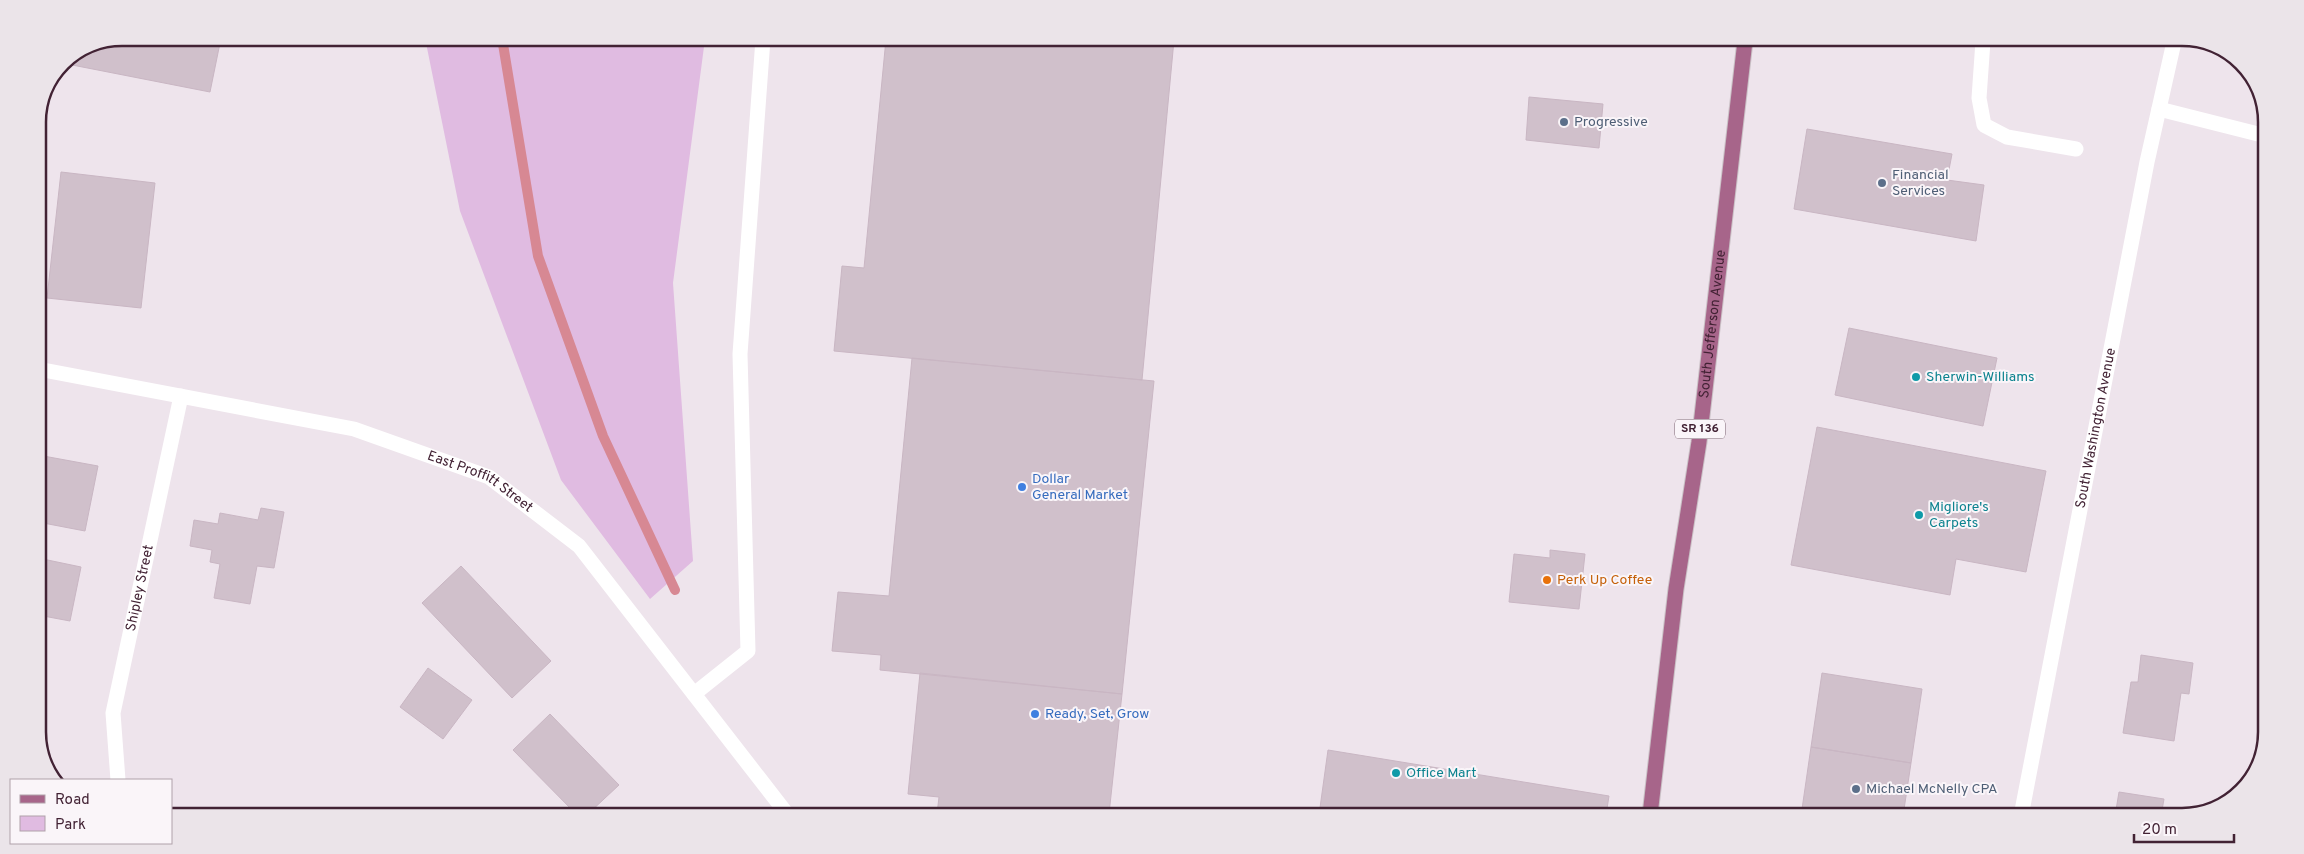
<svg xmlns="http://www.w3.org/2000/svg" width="2304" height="854" font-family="Overpass,sans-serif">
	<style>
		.green { fill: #e0bbe1 }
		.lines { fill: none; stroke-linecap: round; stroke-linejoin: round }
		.stream { stroke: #d78893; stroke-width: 10 }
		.building { fill: #d0c0cb; stroke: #c9b6c3 }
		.primary-casing { stroke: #cac1c6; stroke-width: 17 }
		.lane { stroke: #fff; stroke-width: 15 }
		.street { stroke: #fff; stroke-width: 15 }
		.primary { stroke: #a7658a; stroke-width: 15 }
		.service-dot { fill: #5c6f8a; stroke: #faf5f9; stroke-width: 2 }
		.culture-dot { fill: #0f9aa8; stroke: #faf5f9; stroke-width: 2 }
		.shop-dot { fill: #3f7fe0; stroke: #faf5f9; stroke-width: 2 }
		.food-dot { fill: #e8710a; stroke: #faf5f9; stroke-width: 2 }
		.labels { text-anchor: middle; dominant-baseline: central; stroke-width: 4; stroke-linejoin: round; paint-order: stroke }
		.shield { fill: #faf5f9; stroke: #79616f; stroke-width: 1 }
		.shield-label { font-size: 12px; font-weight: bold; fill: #422234 }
		.service-label { font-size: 14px; fill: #4e5e75; stroke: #faf5f9; text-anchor: start }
		.street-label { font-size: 14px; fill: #422234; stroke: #faf5f9 }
		.culture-label { font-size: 14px; fill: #0d838f; stroke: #faf5f9; text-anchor: start }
		.shop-label { font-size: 14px; fill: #366cbe; stroke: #faf5f9; text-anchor: start }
		.food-label { font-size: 14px; fill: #c56008; stroke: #faf5f9; text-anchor: start }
		.rim { fill: none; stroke: #422234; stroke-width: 2.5 }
	</style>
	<rect width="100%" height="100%" fill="#eee4ec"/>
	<path class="green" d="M425 38 705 39 673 283 693 561 650 599 561 480 460 211Z"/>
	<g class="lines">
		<path class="stream" d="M502 38 538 256 603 436 675 590"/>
	</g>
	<path class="building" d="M122 38H221L210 92 62 63 90 44Z
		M886 39 1174 40 1142 380 834 351 842 266 864 268Z
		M1529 97 1603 104 1599 148 1526 140Z
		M1807 129 1952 154 1947 180 1984 185 1976 241 1794 209Z
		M61 172 155 183 141 308 47 298Z
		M1849 328 1997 358 1983 426 1835 395Z
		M912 358 1154 381 1122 694 880 670 881 655 832 651 838 592 889 596Z
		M1817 427 2046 471 2026 572 1956 559 1950 595 1791 565Z
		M38 455 98 466 85 531 38 522Z
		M261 508 284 512 274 568 257 566 250 604 214 598 220 564 210 562 212 550 190 546 194 520 218 524 220 513 258 520Z
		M1550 550 1585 554 1579 609 1509 602 1514 554 1550 558Z
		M38 558 81 567 70 621 38 615Z
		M461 566 551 661 512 698 422 603Z
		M2141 655 2193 663 2189 694 2181 693 2174 741 2123 733 2131 682H2138Z
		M428 668 472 700 443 739 400 707Z
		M920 673 1122 694 1109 814H937L939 797 908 794Z
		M1822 673 1922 689 1911 763 1811 747Z
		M550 714 619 785 589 813H575L513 750Z
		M1811 747 1911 763 1903 816H1801Z
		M1328 750 1609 796 1606 815H1319Z
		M2119 792 2164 799 2161 816H2115Z"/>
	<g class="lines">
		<g class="primary-casing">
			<g id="primary">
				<path id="s4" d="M1650 815 1676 589 1699 442 1745 41"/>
			</g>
		</g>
		<g class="lane">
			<path d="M1983 41 1979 98 1984 125 2007 137 2076 149"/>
			<path d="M694 694 748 651 740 354 763 39"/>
			<path id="s1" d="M2021 816 2147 162 2174 42"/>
		</g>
		<g class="street">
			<path d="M2159 109 2266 136"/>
			<path id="s2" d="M38 369 354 429 489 477 579 546 787 814"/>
			<path id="s3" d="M118 780 113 713 181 396"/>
		</g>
		<use href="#primary" class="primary"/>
	</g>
	<g class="service-dot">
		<circle cx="1564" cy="122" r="5"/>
		<circle cx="1882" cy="183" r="5"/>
		<circle cx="1856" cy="789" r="5"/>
	</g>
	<g class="culture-dot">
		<circle cx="1916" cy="377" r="5"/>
		<circle cx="1919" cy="515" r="5"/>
		<circle cx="1396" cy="773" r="5"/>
	</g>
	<g class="shop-dot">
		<circle cx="1022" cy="487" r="5"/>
		<circle cx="1035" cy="714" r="5"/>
	</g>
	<circle class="food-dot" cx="1547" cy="580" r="5"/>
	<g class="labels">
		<rect class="shield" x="1675" y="419.5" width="50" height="19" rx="4"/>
		<g class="shield-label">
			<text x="1700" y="429">SR 136</text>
		</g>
		<g class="service-label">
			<text x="1574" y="122">Progressive</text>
			<text x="1892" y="175">Financial<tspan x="1892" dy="16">Services</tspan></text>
			<text x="1866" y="789">Michael McNelly CPA</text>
		</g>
		<g class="street-label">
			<text stroke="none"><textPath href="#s4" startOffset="495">South Jefferson Avenue</textPath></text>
			<text stroke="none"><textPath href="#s1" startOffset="395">South Washington Avenue</textPath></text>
			<text stroke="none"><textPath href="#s2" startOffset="459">East Proffitt Street</textPath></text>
			<text stroke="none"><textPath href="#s3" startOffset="195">Shipley Street</textPath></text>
		</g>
		<g class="culture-label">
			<text x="1926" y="377">Sherwin-Williams</text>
			<text x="1929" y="507">Migliore's<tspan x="1929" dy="16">Carpets</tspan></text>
			<text x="1406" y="773">Office Mart</text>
		</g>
		<g class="shop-label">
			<text x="1032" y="479">Dollar<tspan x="1032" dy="16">General Market</tspan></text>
			<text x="1045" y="714">Ready, Set, Grow</text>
		</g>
		<g class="food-label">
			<text x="1557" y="580">Perk Up Coffee</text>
		</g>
	</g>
	<path d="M0 0H2304V854H0ZM122 46H2182A76 76 0 0 1 2258 122V732A76 76 0 0 1 2182 808H122A76 76 0 0 1 46 732V122A76 76 0 0 1 122 46Z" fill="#ebe4e9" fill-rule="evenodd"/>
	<path class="rim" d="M122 46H2182A76 76 0 0 1 2258 122V732A76 76 0 0 1 2182 808H122A76 76 0 0 1 46 732V122A76 76 0 0 1 122 46Z"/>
	<rect x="10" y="779" width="162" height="65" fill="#faf5f9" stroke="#b0a1aa"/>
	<rect x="20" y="795" width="25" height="8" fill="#a7658a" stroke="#b0a1aa"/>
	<text x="55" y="804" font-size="15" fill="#422234">Road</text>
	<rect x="20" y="816" width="25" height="15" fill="#e0bbe1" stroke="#b0a1aa"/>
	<text x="55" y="829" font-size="15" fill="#422234">Park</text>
	<path d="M2134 834v8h100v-8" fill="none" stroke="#422234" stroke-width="2.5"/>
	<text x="2142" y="834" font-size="15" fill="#422234" stroke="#faf5f9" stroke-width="4" paint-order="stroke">20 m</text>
</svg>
